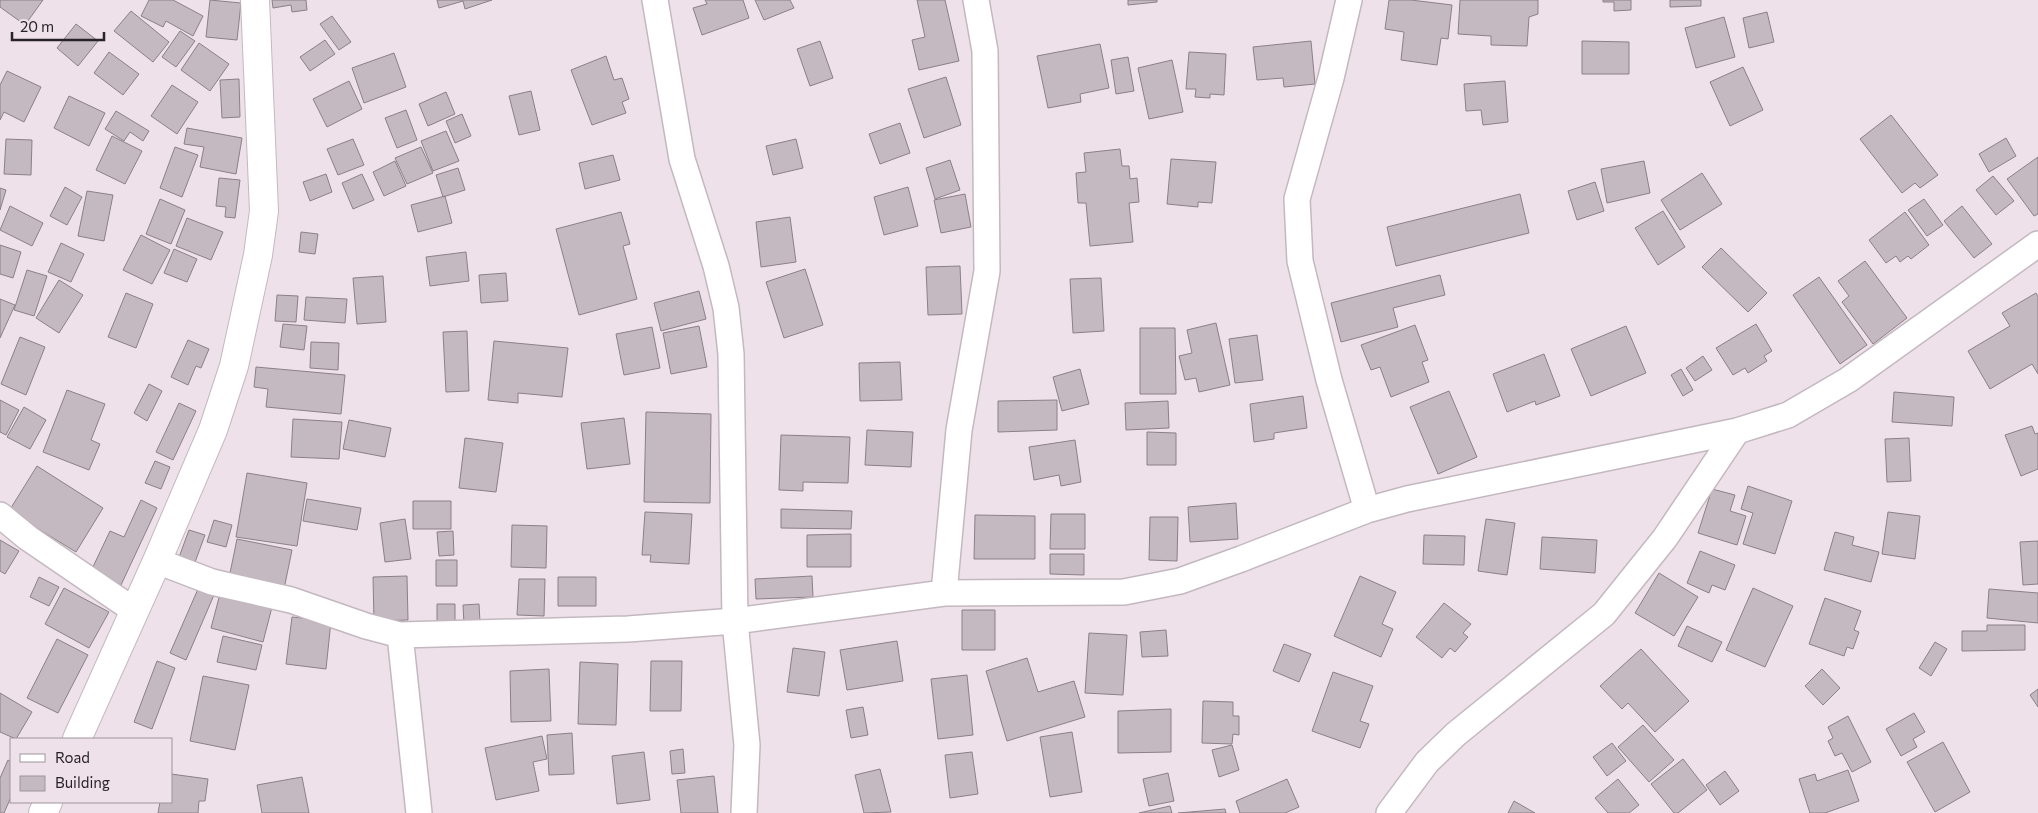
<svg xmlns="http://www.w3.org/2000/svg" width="2038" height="813" font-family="Commissioner,sans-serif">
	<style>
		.building { fill: #c5b9c1; stroke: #8c8088 }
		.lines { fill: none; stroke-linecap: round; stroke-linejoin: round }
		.minor-casing { stroke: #c4b8c0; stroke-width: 28 }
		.tertiary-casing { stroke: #c4b8c0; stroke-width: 30 }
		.minor { stroke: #fff; stroke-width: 25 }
		.tertiary { stroke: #fff; stroke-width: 28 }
	</style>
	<rect width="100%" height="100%" fill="#eee1ea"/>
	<path class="building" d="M0 0H43L25 25 0 7Z
		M149 0H173L203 16 193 36 166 21 163 27 141 16Z
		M210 0 241 3 237 40 206 37Z
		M272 0H306L307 10 292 12 291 5 273 8Z
		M437 0H492L465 9 463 1 439 8Z
		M705 0H743L749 18 702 35 693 8 707 4Z
		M755 0H790L794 8 764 20Z
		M917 0H945L959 61 919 70 912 40 925 37Z
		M1128 0H1157V2L1128 5Z
		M1389 0H1411L1452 5 1448 39 1441 38 1437 65 1401 60 1404 32 1385 29Z
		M1460 0H1538V14L1529 17 1527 46 1491 45V36L1458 34Z
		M1603 0H1631V10L1614 11V2H1603Z
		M1670 0H1701V6L1670 7Z
		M131 11 169 42 153 62 114 31Z
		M1767 12 1774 42 1749 48 1743 18Z
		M332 16 351 42 339 50 320 24Z
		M1724 17 1735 57 1696 68 1685 28Z
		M76 24 98 41 78 66 57 48Z
		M180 31 195 41 176 67 162 57Z
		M325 40 335 54 310 71 300 57Z
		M820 41 833 78 810 86 797 49Z
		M1311 41 1315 84 1284 87 1283 78 1257 80 1253 47Z
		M1582 41 1629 42V74H1582Z
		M199 43 229 64 210 91 181 70Z
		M1100 44 1109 88 1080 94 1081 102 1048 108 1037 56Z
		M109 52 139 74 123 95 94 73Z
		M1189 52 1226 54 1224 95 1210 94V98L1195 97 1196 89H1186Z
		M394 53 406 87 364 103 352 68Z
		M606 56 614 80 622 78 629 99 622 102 626 113 592 125 571 70Z
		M1128 57 1134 91 1116 94 1111 60Z
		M1172 60 1183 112 1149 119 1138 68Z
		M1743 67 1763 110 1730 126 1710 82Z
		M7 71 41 87 24 122 4 112 0 120V85Z
		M946 77 961 125 924 138 908 89Z
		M239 79 240 117 222 118 220 80Z
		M349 81 362 109 327 127 313 99Z
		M1505 81 1508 122 1483 125 1481 110 1466 111 1464 84Z
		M172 85 198 102 177 134 151 116Z
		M531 91 540 130 519 135 509 96Z
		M446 92 455 114 428 126 419 104Z
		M69 96 105 113 89 146 54 128Z
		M406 110 417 140 397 148 385 118Z
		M116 111 149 131 143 141 130 132 124 141 105 129Z
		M462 114 471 136 455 143 446 121Z
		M1891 115 1938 175 1920 188 1915 183 1902 193 1860 139Z
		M900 123 910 153 880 164 869 134Z
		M187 128 242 138 236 174 200 167 204 147 184 144Z
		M446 131 459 161 433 171 421 141Z
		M112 136 142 151 125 184 96 170Z
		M2006 138 2016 156 1989 172 1979 154Z
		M6 139 32 140 31 175 4 174Z
		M353 139 364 165 338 175 327 149Z
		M796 139 803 168 773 175 766 146Z
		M175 147 198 155 182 197 160 188Z
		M421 147 433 173 407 184 395 158Z
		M1120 149 1122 166H1129L1130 179 1137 178 1139 202 1129 203 1133 242 1090 246 1086 203H1078L1076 173 1086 172 1084 153Z
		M613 155 620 180 585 189 579 163Z
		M2038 157V214L2034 216 2007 179Z
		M1171 159 1216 162 1212 203 1198 202V207L1167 204Z
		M950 160 960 190 935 199 926 168Z
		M395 161 406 186 384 196 373 172Z
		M1644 161 1650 193 1607 203 1601 169Z
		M458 168 465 190 443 197 436 175Z
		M1702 173 1722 204 1680 230 1661 200Z
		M326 174 332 192 310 201 303 182Z
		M362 174 374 200 353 209 342 183Z
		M1993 176 2014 201 1996 215 1976 190Z
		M219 178 240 180 235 218 225 217 226 207 216 206Z
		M1595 182 1604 211 1577 220 1568 191Z
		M65 187 82 197 67 225 50 216Z
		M908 187 918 226 884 235 874 197Z
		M0 188 6 190 0 210Z
		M87 191 113 195 104 241 78 236Z
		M965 194 971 227 941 233 934 200Z
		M1520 194 1529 233 1396 266 1387 227Z
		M445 196 452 223 418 232 411 205Z
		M160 199 185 210 171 244 146 234Z
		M1924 199 1943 225 1927 236 1908 210Z
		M10 206 43 223 32 246 0 230Z
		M1962 206 1992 244 1974 258 1944 221Z
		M1663 211 1685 247 1658 265 1635 228Z
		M621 212 630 244 623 246 637 299 579 315 556 229Z
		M1905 212 1929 245 1911 259 1908 256 1900 262 1896 256 1886 263 1869 240Z
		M790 217 796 262 761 267 756 222Z
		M187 218 223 232 211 260 176 246Z
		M301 232 318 234 315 254 299 252Z
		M141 235 170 250 152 284 123 270Z
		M61 243 84 254 71 282 48 272Z
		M0 245 21 252 13 278 0 274Z
		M1721 248 1767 293 1748 312 1702 267Z
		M174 249 197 259 187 282 164 273Z
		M466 252 469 281 430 286 426 257Z
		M1865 261 1907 318 1873 344 1842 302 1849 296 1838 281Z
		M960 266 962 314 928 315 926 267Z
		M805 269 823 325 784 338 766 282Z
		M27 270 47 276 34 316 14 310Z
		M506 273 508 301 481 303 479 275Z
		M1440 275 1445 295 1393 308 1398 327 1341 342 1331 303Z
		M383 276 386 322 357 324 353 278Z
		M1819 277 1867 345 1840 364 1793 295Z
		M1101 278 1104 331 1073 333 1070 279Z
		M59 280 83 295 59 333 36 318Z
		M699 291 706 319 661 331 654 303Z
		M126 293 153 304 136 348 108 337Z
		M2036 293 2038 297V374L2032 364 1990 389 1968 351 2010 326 2002 313Z
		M277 295 298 296 296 322 275 321Z
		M306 297 347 299 345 323 304 320Z
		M0 299 15 305 0 338Z
		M1216 323 1230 385 1199 392 1196 378 1185 380 1179 356 1192 353 1187 330Z
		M283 324 307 326 304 350 280 347Z
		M1756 324 1772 351 1764 356 1767 361 1748 373 1745 368 1733 375 1716 348Z
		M1415 325 1428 360 1422 362 1429 382 1391 397 1380 367 1371 370 1361 345Z
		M699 326 707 367 671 374 663 333Z
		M1626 326 1646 373 1591 396 1571 349Z
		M652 327 660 368 624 375 616 334Z
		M1140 328H1175L1176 394H1140Z
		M467 331 469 391 446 392 443 332Z
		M1257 335 1263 380 1235 383 1229 339Z
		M20 337 45 347 26 395 1 384Z
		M188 340 209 349 201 368 196 366 188 385 171 377Z
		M494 341 568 348 562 397 518 393V403L488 400Z
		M311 342 339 343 338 370 310 368Z
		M1544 354 1560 396 1536 405 1535 401 1507 412 1493 374Z
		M1703 356 1712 370 1695 381 1686 368Z
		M900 362 902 400 860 401 859 363Z
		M256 367 345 375 341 414 266 407 268 389 254 387Z
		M1080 369 1089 404 1062 411 1053 377Z
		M1681 369 1693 390 1683 396 1671 375Z
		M149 384 162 391 147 421 134 413Z
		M67 390 105 404 91 440 100 444 89 470 43 452Z
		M1449 391 1477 457 1438 474 1410 407Z
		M1894 392 1954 397 1952 426 1892 422Z
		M1303 396 1307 428 1274 433V439L1254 442 1250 404Z
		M0 400 19 410 6 435 0 432Z
		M1057 400V430L998 432V401Z
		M1168 401 1169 428 1126 430 1125 403Z
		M179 403 196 411 173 460 156 452Z
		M24 407 46 420 30 449 7 437Z
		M646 412 711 414 710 503 644 502Z
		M624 418 630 464 587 469 581 423Z
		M293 419 342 422 339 459 291 457Z
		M349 420 391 428 385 457 343 449Z
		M2032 426 2035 434 2038 433V469L2021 476 2005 435Z
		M867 430 913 432 911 467 865 465Z
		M1147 432 1176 433V465H1147Z
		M781 435 850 437 848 483 803 482V491L779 490Z
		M465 438 503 443 496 492 459 488Z
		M1909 438 1911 481 1887 482 1885 439Z
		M1075 440 1081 482 1061 486 1059 475 1034 480 1029 447Z
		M155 461 170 467 161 489 145 483Z
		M37 466 103 508 76 552 9 511Z
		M247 473 307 483 297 546 236 537Z
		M1748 486 1792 501 1775 554 1743 544 1753 513 1741 509Z
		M1712 489 1735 495 1730 511 1746 516 1737 545 1698 533Z
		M307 499 361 508 357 530 303 521Z
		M141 500 157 508 121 585 91 571 110 531 124 537Z
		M413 501H451V529H413Z
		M1236 503 1238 539 1190 542 1188 507Z
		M781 509 852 511 851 529 781 528Z
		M645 512 692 514 689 564 650 562 651 555H642Z
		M1888 512 1920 516 1915 559 1882 554Z
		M1051 514H1085V549H1050Z
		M975 515 1035 516V559H974Z
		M1150 517H1178L1177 561 1149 560Z
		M405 519 411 559 385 562 380 523Z
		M1486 519 1515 523 1507 575 1478 571Z
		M214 520 232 525 226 547 207 542Z
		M512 525 547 526 546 568 511 567Z
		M189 530 205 535 194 565 178 560Z
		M453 531 454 555 439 556 437 532Z
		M1835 532 1854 537 1852 545 1879 552 1871 582 1824 570Z
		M851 534V567H807V535Z
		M1424 535 1465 536 1464 565 1423 564Z
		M1542 537 1597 540 1595 573 1540 569Z
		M237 539 292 550 284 589 229 578Z
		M0 540 19 551 5 574 0 571Z
		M2038 541V584L2023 585 2020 542Z
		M1700 551 1735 565 1725 590 1712 585 1709 593 1687 583Z
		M1050 554H1084V575L1050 574Z
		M436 560H457V586H436Z
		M1659 573 1698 597 1674 636 1635 613Z
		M407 576 408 620 374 621 373 577Z
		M812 576 813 597 756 599 755 579Z
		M1360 576 1396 592 1382 624 1393 629 1381 657 1334 636Z
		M39 577 59 587 49 606 30 597Z
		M558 577H596V606H558Z
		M519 579H545L544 616 517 615Z
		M64 588 109 612 89 648 45 624Z
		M1753 588 1793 606 1765 667 1726 650Z
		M198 589 214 595 186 660 170 653Z
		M1989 589 2038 593V623L1987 618Z
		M220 594 272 607 263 642 211 628Z
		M1825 598 1861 611 1854 630 1859 632 1853 649 1847 647 1844 656 1809 644Z
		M1444 603 1471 624 1463 633 1468 637 1455 652 1450 648 1442 658 1416 637Z
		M437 604H455V622H437Z
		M479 604 480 622 464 624 463 605Z
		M962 610H995V650H962Z
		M292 617 331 621 326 669 286 664Z
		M1987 625H2025V650L1962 651V631H1987Z
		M1687 626 1722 642 1712 662 1678 646Z
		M1166 630 1168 656 1142 657 1140 632Z
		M1089 633 1127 635 1123 695 1085 693Z
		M223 636 262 645 256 670 217 662Z
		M57 639 88 655 58 713 27 698Z
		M897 641 903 681 847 690 840 650Z
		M1935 642 1947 649 1931 676 1919 668Z
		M1284 644 1311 654 1299 682 1273 671Z
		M793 648 825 652 819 696 787 692Z
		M1641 649 1689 701 1655 732 1628 703 1622 709 1600 686Z
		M1027 658 1038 692 1074 681 1085 717 1007 741 986 671Z
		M157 661 175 668 152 729 134 722Z
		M651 661H682L681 711H650Z
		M580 662 618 664 616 725 578 724Z
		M549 669 551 721 511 722 510 671Z
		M1822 669 1840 688 1823 705 1805 686Z
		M1333 672 1373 686 1360 721 1369 724 1360 748 1312 731Z
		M967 675 973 735 938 739 931 679Z
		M203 676 249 685 235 750 190 741Z
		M2038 689V707L2030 695Z
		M0 693 32 712 16 739 0 732Z
		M1203 701 1233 702V716H1239V735L1233 734 1232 744 1202 743Z
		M863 707 868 735 851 738 846 710Z
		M1171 709V752L1118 753V711Z
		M1914 713 1925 732 1913 739 1917 747 1901 756 1886 729Z
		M1848 716 1871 762 1852 772 1842 753 1835 756 1828 741 1833 738 1828 727Z
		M1643 725 1674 760 1649 782 1618 747Z
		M1072 732 1082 792 1050 797 1040 737Z
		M572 733 574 774 549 775 547 735Z
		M542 736 547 759 533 762 539 791 496 800 485 748Z
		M1943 742 1970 792 1935 812 1907 762Z
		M1612 743 1626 761 1607 776 1593 757Z
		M1232 745 1239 770 1219 777 1212 750Z
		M683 749 685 773 672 774 670 751Z
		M644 752 650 800 617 804 612 756Z
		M972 752 978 794 950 798 945 755Z
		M1683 759 1707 790 1678 813H1674L1651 784Z
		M8 760 11 762V797L4 813H0V778Z
		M880 769 891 812 864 813 855 775Z
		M1848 770 1859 801 1825 813H1810L1799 779 1815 774 1817 781Z
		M1725 771 1739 791 1720 805 1706 785Z
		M1168 773 1174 801 1149 806 1143 779Z
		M171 774 208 779 205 801H199L198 813H158L160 802H171Z
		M714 776 718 813H681L677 780Z
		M302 777 309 813H262L257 785Z
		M1287 779 1299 807 1285 813H1240L1236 801Z
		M1618 779 1639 805 1629 813H1608L1595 798Z
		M1514 801 1535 813H1508Z
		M1170 806 1172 813H1139Z
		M1225 809 1226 813H1178Z"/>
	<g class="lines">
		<g class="minor-casing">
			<path id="minor" d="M655 0 682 159 716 266 726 308 731 354 735 621 747 745 744 813
				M1349 0 1331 78 1297 199 1300 261 1329 380 1367 510
				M0 515 28 538 135 611
				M157 561 212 582 291 600 366 626 400 635 628 629 735 621 944 593 1124 592 1180 581 1241 559 1367 510 1407 499 1737 431 1788 415 1848 380 2038 244
				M944 593 959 430 987 271 985 51 976 0
				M400 635 419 813
				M1389 813 1427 762 1456 734 1604 614 1665 538 1737 431"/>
		</g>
		<g class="tertiary-casing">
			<path id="tertiary" d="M77 739 157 561 213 430 234 366 258 255 264 211 255 0
				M43 813 48 802"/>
		</g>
		<use href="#minor" class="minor"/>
		<use href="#tertiary" class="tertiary"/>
	</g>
	<rect x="10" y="738" width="162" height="65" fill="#eee1ea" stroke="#9f959c"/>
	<rect x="20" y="754" width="25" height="8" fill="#ffffff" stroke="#9f959c"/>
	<text x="55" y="763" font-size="15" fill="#282326">Road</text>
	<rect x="20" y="776" width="25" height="15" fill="#c5b9c1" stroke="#9f959c"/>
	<text x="55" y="788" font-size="15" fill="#282326">Building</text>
	<path d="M12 32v8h92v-8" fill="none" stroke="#282326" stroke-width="2.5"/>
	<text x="20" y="32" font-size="15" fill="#282326" stroke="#eee1ea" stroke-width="4" paint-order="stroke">20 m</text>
</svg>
